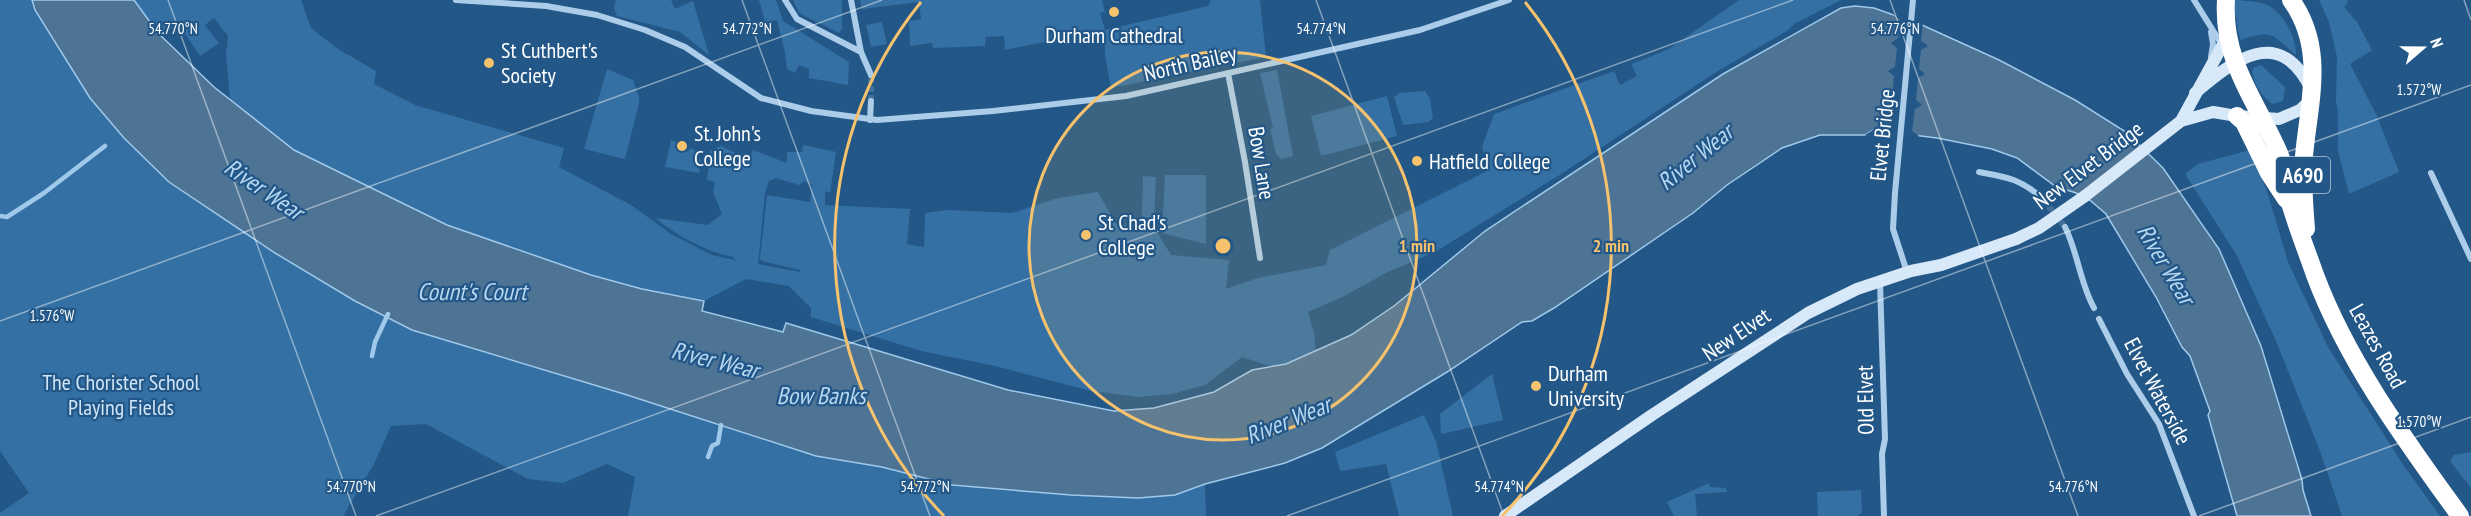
<svg xmlns="http://www.w3.org/2000/svg" width="2471" height="516" font-family="'PT Sans Narrow',sans-serif">
	<style>
		.green { fill: #3570a4; fill-rule: evenodd }
		.water { fill: #4d7395; stroke: #9fc9eb; stroke-width: 1.5 }
		.pier { fill: #225787 }
		.lines { fill: none; stroke-linecap: round; stroke-linejoin: round }
		.stream { stroke: #9fc9eb; stroke-width: 4.5 }
		.street-tunnel { stroke: #437099; stroke-width: 6; stroke-dasharray: 6 3; stroke-linecap: butt }
		.street { stroke: #accdea; stroke-width: 6 }
		.secondary { stroke: #d7e8f8; stroke-width: 12 }
		.highway { stroke: #fff; stroke-width: 18 }
		.secondary-bridge { stroke: #d7e8f8; stroke-width: 12 }
		.ticks { fill: none; stroke: #fff; stroke-width: 1.5; stroke-opacity: 0.45 }
		.ring { fill: none; stroke: #f6c26d; stroke-width: 3 }
		.poi-dot { fill: #f6c26d; stroke: #225787; stroke-width: 2 }
		.labels { text-anchor: middle; dominant-baseline: central; stroke-width: 4.5; stroke-linejoin: round; paint-order: stroke }
		.shield { fill: #225787; stroke: #bdcddb; stroke-width: 1.5 }
		.shield-label { font-size: 21px; font-weight: bold; fill: #fff }
		.poi-label { font-size: 22px; fill: #fff; stroke: #225787; text-anchor: start }
		.street-label { font-size: 22px; fill: #fff; stroke: #225787 }
		.park-label { font-size: 22px; fill: #d0e5f7; stroke: #225787 }
		.water-label { font-size: 24px; font-style: italic; fill: #b7d7f1; stroke: #225787 }
		.ticks-label { font-size: 15px; text-anchor: middle; fill: #fff; stroke: #225787; stroke-width: 4.5; stroke-linejoin: round; paint-order: stroke }
		.centre { fill: #f6c26d; stroke: #225787; stroke-width: 3 }
		.ring-label { font-size: 18px; text-anchor: middle; font-weight: bold; fill: #f6c26d; stroke: #225787; stroke-width: 4.5; stroke-linejoin: round; paint-order: stroke }
	</style>
	<rect width="100%" height="100%" fill="#225787"/>
	<path class="green" d="M0 0H32L35 10 90 98 124 138 169 182 275 253 355 301 412 330 624 394 816 456 882 467 952 485 1071 495 1138 498 1175 495 1205 484 1206 516H628L635 477 607 464 563 483 528 479 426 424 391 426 374 464 343 516H0V513L29 493 0 451Z
		M134 0H301L311 28 338 49 376 71 374 84 415 105 564 148 559 167 631 205 671 234 712 255 734 260 737 263 733 257C704 251 678 236 655 218L708 225 722 214 713 192 715 182 707 180 710 151 721 146 749 160 753 150 787 163V152H802L803 145 836 152 830 193 825 191V205L910 209 907 244 924 247 925 213 948 210 1012 213 1058 198 1098 192 1116 224 1155 229 1171 255 1229 260 1226 289 1258 278 1326 265 1330 250 1489 170 1482 147 1494 114 1614 71 1620 85 1637 76 1631 64 1669 49 1739 0H1841L1794 24 1787 31 1721 69 1558 176 1435 252 1388 272 1342 297 1308 312 1314 333 1316 351 1286 364 1273 367 1242 357 1205 385 1172 394 1139 397 1091 391 995 366 921 351 811 317V308L789 286 746 279 704 301 642 289 591 275 446 225 294 150 230 100 226 55 228 36 214 18 205 25 219 43 200 56 180 26 158 33ZM776 178 799 185 804 181 812 185 810 202 767 195 760 259 762 261 800 270V272L758 264 765 193 769 181Z
		M616 0H671L675 9 693 1 709 55 680 32 617 16 614 8Z
		M759 0H776L783 21 849 62 848 85 809 78V69L799 65 795 73 787 69 785 52 777 20 765 22Z
		M793 0H842V29L839 33 799 13Z
		M860 0H1102L1105 12 1100 13 1105 30 1208 6 1211 0H1260L1266 57 1111 88 1105 55 1104 30 1005 50 1004 36 986 37 985 46 933 48 932 43 910 46 909 21 921 19 919 2 862 9Z
		M2237 0C2246 1 2257 1 2265 4 2282 10 2297 38 2296 55 2271 35 2276 29 2240 40L2233 2Z
		M2319 0H2347L2348 2 2344 7 2357 22 2372 50 2350 64 2376 114 2399 172 2349 194 2338 151V112L2336 101 2337 57 2329 22Z
		M882 22 887 44 871 47 866 25Z
		M2261 65 2285 87 2283 101 2273 104C2263 99 2250 78 2253 68Z
		M607 69 633 80 639 97V103L625 159 584 149Z
		M1277 70 1293 156 1281 159 1276 154 1270 129 1273 128 1260 73Z
		M1425 91 1430 99 1433 118 1428 122 1403 125 1394 97 1399 93Z
		M1387 96 1397 136 1321 156 1311 116Z
		M671 140 681 144 679 148 688 152 690 148 698 152 697 158 701 160 699 173 665 167Z
		M2250 150 2268 194 2288 262 2328 347 2402 463 2440 516H2342L2320 451 2276 341 2236 254 2185 174 2198 164Z
		M1165 175H1206V244L1162 233Z
		M1143 176 1156 177 1154 218 1142 217Z
		M1492 374 1503 420 1441 434 1440 414Z
		M1424 415 1436 441 1453 516H1399L1386 464 1340 471 1335 452Z
		M2471 452V488L2450 461 2454 455Z
		M1709 483 1710 487 1726 488 1727 492 1695 494 1697 516H1674L1667 502Z
		M1861 490 1862 513 1857 516H1818L1817 492Z"/>
	<path class="water" d="M32 0H134L158 33 214 87 294 150 447 225 591 275 642 289 704 301 702 311 783 332 786 323 1008 390 1114 411 1154 408 1214 392 1252 370 1286 364 1351 335 1394 306 1485 231 1723 74 1841 8 1855 6 1874 8 1922 25 1999 60 2075 100 2126 132 2163 168 2219 249 2261 346 2302 480 2303 490 2311 516H2237L2208 415 2210 411 2190 356 2182 347 2156 297 2106 214 2085 196 2055 186 2017 158 1992 149 1937 138 1873 130 1865 135H1820L1782 148 1727 185 1693 213 1554 308 1532 321 1522 322 1447 372 1322 448 1285 463 1205 484 1175 495 1138 498 1071 495 952 485 882 467 816 456 624 394 412 330 355 301 275 253 169 182 124 138 90 98 35 10Z"/>
	<path class="pier" d="M1896 13 1923 22 1921 41 1928 46 1921 50 1919 69 1925 74 1918 78 1916 100 1922 105 1915 109 1912 131 1919 136 1915 139 1881 134 1874 133 1868 137 1865 135 1873 130 1882 131 1889 124 1891 107 1885 102 1892 98 1894 76 1888 71 1895 67 1897 48 1891 43 1898 38 1900 20 1893 14Z"/>
	<g class="lines">
		<path class="stream" d="M0 216 7 217 44 193 105 146
			M372 356 375 342 388 314
			M708 457 712 446 718 443 721 425"/>
		<path class="street-tunnel" d="M871 101V75
			M2043 199 2065 227"/>
		<path class="street" d="M456 0 546 6 597 15 645 30 685 47 761 98 811 111 877 120 993 111 1126 96 1420 30 1509 0
			M785 0 797 19 861 52
			M851 0 861 52 871 75
			M2194 0 2222 45
			M2211 32 2213 44 2211 57
			M1228 73 1245 162 1260 258
			M870 120 871 101
			M1979 172C2007 177 2021 179 2043 199
			M2431 173 2471 259
			M2065 227C2078 253 2080 283 2094 308
			M1907 272 1893 229 1895 193 1913 0
			M1880 282 1885 439 1882 454 1884 516
			M2099 319 2127 374 2159 424 2194 516"/>
		<path class="secondary" d="M2195 93C2234 60 2279 24 2311 89
			M2181 121 2227 37
			M2085 196 2181 121 2213 112 2237 116 2279 119 2300 110 2311 100
			M1505 516 1652 415 1808 313 1857 289 1911 271 1941 265 2016 239"/>
		<path class="highway" d="M2226 0C2222 61 2256 100 2279 153 2286 169 2286 188 2291 206 2298 229 2307 252 2315 275 2348 363 2406 441 2460 516
			M2291 0C2326 49 2309 101 2304 156 2302 180 2304 205 2306 229
			M2237 116 2244 122 2269 173 2286 199"/>
		<path class="secondary-bridge" d="M2016 239 2039 228 2085 196"/>
	</g>
	<path class="ticks" d="M168 0 356 516M742 0 930 516M1316 0 1504 516M1890 0 2078 516M2464 0 2471 20M0 321 882 0M376 516 1793 0M1287 516 2471 85M2199 516 2471 417"/>
	<circle cx="1223" cy="246" r="194" fill="#f6c26d" fill-opacity=".12"/>
	<g class="ring">
		<circle cx="1223" cy="246" r="194"/>
		<path d="M944 516A388 388 0 0 1 921 2M1525 2A388 388 0 0 1 1502 516"/>
	</g>
	<g class="poi-dot">
		<circle cx="1114" cy="12" r="6"/>
		<circle cx="489" cy="63" r="6"/>
		<circle cx="682" cy="146" r="6"/>
		<circle cx="1417" cy="161" r="6"/>
		<circle cx="1086" cy="235" r="6"/>
		<circle cx="1536" cy="386" r="6"/>
	</g>
	<g class="labels">
		<rect class="shield" x="2276" y="157" width="54" height="36" rx="4.5"/>
		<g class="shield-label">
			<text x="2303" y="175">A690</text>
		</g>
		<g class="poi-label">
			<text x="1114" y="35" text-anchor="middle">Durham Cathedral</text>
			<text x="501" y="50">St Cuthbert's<tspan x="501" dy="25">Society</tspan></text>
			<text x="694" y="133">St. John's<tspan x="694" dy="25">College</tspan></text>
			<text x="1429" y="161">Hatfield College</text>
			<text x="1098" y="222">St Chad's<tspan x="1098" dy="25">College</tspan></text>
			<text x="1548" y="373">Durham<tspan x="1548" dy="25">University</tspan></text>
		</g>
		<g class="street-label">
			<text transform="translate(1190 63) rotate(-13)">North Bailey</text>
			<text transform="translate(1882 135) rotate(-84)">Elvet Bridge</text>
			<text transform="translate(1262 163) rotate(81)">Bow Lane</text>
			<text transform="translate(2088 165) rotate(-37)">New Elvet Bridge</text>
			<text transform="translate(1736 334) rotate(-34)">New Elvet</text>
			<text transform="translate(2378 346) rotate(61)">Leazes Road</text>
			<text transform="translate(2158 391) rotate(62)">Elvet Waterside</text>
			<text transform="translate(1865 400) rotate(-91)">Old Elvet</text>
		</g>
		<g class="park-label">
			<text x="121" y="382">The Chorister School<tspan x="121" dy="25">Playing Fields</tspan></text>
		</g>
		<g class="water-label">
			<text transform="translate(1695 157) rotate(-39)">River Wear</text>
			<text transform="translate(264 189) rotate(34)">River Wear</text>
			<text transform="translate(2166 264) rotate(59)">River Wear</text>
			<text x="472" y="291">Count's Court</text>
			<text transform="translate(715 360) rotate(14)">River Wear</text>
			<text x="821" y="395">Bow Banks</text>
			<text transform="translate(1288 420) rotate(-22)">River Wear</text>
		</g>
	</g>
	<g class="ticks-label">
		<text x="173" y="34">54.770°N</text>
		<text x="747" y="34">54.772°N</text>
		<text x="1321" y="34">54.774°N</text>
		<text x="1895" y="34">54.776°N</text>
		<text x="2419" y="95">1.572°W</text>
		<text x="52" y="321">1.576°W</text>
		<text x="2419" y="427">1.570°W</text>
		<text x="351" y="492">54.770°N</text>
		<text x="925" y="492">54.772°N</text>
		<text x="1499" y="492">54.774°N</text>
		<text x="2073" y="492">54.776°N</text>
	</g>
	<circle cx="1223" cy="246" r="9" class="centre"/>
	<g class="ring-label">
		<text x="1417" y="252">1 min</text>
		<text x="1611" y="252">2 min</text>
	</g>
	<g transform="translate(2423 48) rotate(70)" stroke="#225787" stroke-width="4.5" paint-order="stroke">
	<path d="M0-4.5L10 22L0 15L-10 22Z" fill="#ffffff"/>
	<text y="-9" font-size="16" font-weight="bold" text-anchor="middle" fill="#ffffff">N</text>
	</g>
</svg>
